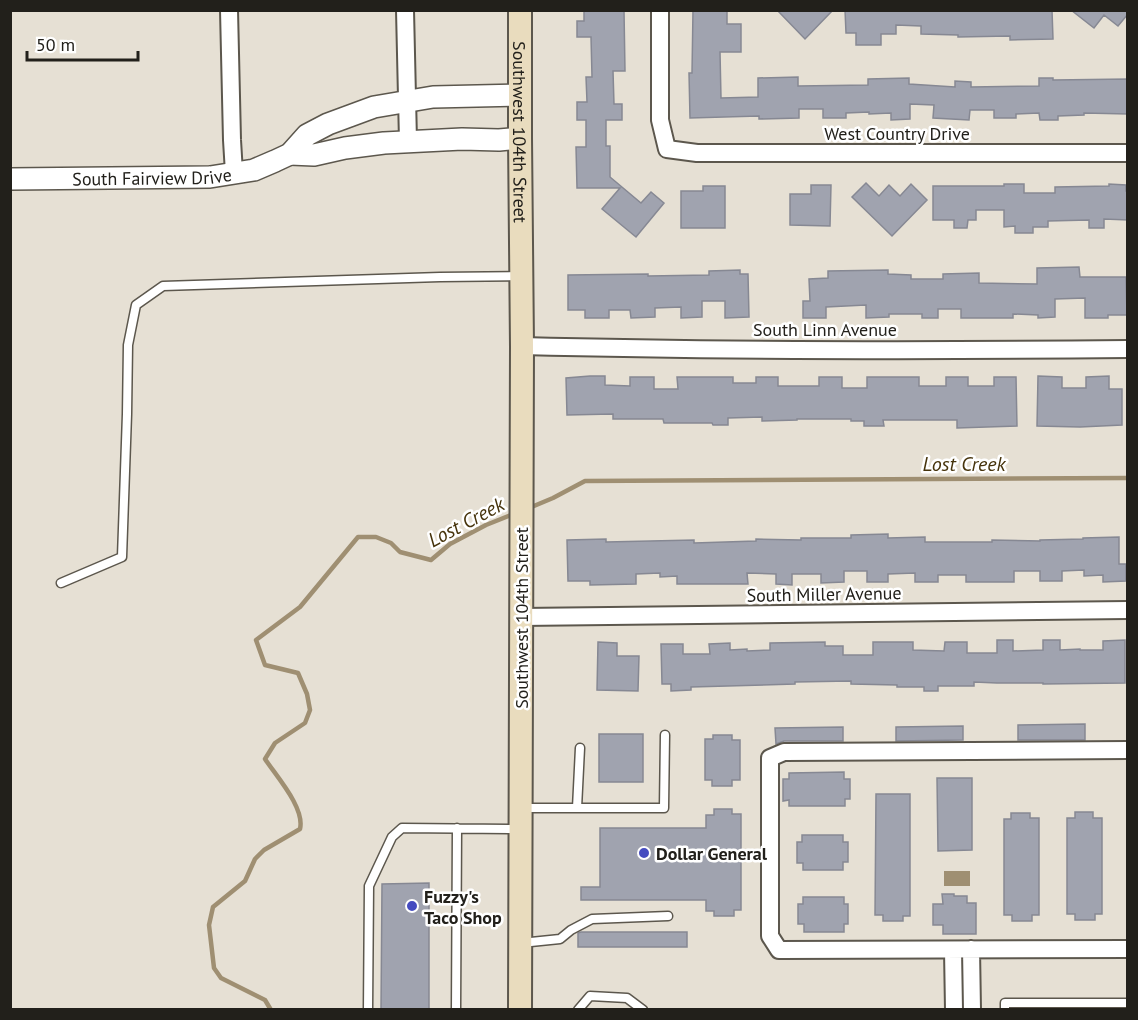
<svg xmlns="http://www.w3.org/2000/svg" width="1138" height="1020" font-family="'PT Sans',sans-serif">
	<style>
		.water { fill: #9f8f72 }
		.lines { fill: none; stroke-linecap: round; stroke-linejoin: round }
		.stream { stroke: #9f8f72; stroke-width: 4.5 }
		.building { fill: #a0a3af; stroke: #868893; stroke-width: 1.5 }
		.service-casing { stroke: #5c574d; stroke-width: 11 }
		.minor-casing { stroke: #5c574d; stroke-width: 20 }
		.tertiary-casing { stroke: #5c574d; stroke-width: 24 }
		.secondary-casing { stroke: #5c574d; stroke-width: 26 }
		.service { stroke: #fff; stroke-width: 8 }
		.minor { stroke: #fff; stroke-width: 16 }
		.tertiary { stroke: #fff; stroke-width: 21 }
		.secondary { stroke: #e9dcbe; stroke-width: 22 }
		.poi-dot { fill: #454bc0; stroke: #fff; stroke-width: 2 }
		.labels { text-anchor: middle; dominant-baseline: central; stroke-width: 5; stroke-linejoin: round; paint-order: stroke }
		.street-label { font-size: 18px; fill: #22201b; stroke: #fff }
		.poi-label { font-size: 18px; font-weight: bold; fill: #22201b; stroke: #fff; text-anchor: start }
		.water-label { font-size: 20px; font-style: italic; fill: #46330b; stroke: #fff }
	</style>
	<rect width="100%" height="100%" fill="#e6e0d4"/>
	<path class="water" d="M944 871H970V886H944Z"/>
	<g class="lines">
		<path class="stream" d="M529 508 553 498 585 481 1128 478
			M271 1010 265 1000 221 978 214 968 209 925 213 907 245 881 255 859 264 850 300 829C305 808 277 777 265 759L275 743 305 723 310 710 307 694 298 673 265 665 256 640 300 607 358 537H376L391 543 400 552 431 560 450 544 486 525 516 513"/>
	</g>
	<path class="building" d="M584 10H624L625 71H613L614 104H622V120H606V146H610V177L641 203 651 192 664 203 636 237 602 209 620 188H577L576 147H586V120H577V102H587L586 77H592L591 37H577V21H584Z
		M693 10H727V24H741V52H720L721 98 758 97V78L798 77V86L868 85V79L909 78V84L955 87V81L971 82V87L1039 86V78H1053V80L1128 79V114L1084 113V115L1058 116V120H1040L1039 113 1016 114V118H994V110H970L969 120 933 118 934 105 910 104V119L891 120V113L869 114V112L846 113V118H823V109H799V118L759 119V116L690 118 689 73H692Z
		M777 10H833L805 39Z
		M845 10H1052L1053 39 1010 40V36L958 37V35L921 34V26L896 25V34H881V45H856V33H846Z
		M1071 10H1128V14L1118 26 1104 15 1094 28Z
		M866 183 879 196 889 185 900 196 911 184 927 200 892 236 852 197Z
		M1004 184H1024V193H1055V187L1109 186V184L1126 185V191H1128V220L1104 219V228H1089V220L1048 221V227H1033V233H1015V226L1004 227V210H976V220H968L967 228H954V220H933V186H1004Z
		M811 185H831L830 226 790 225V194H811Z
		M703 186H725V228H681V191H703Z
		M1079 267 1080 277H1126L1127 315H1108V318H1085V298L1055 299V317L1038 318V315L1013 314V318H961V309H938V318H922V314H889V317L866 318V305L826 307V318H803V301H810L809 279 828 278V271L888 270V274L911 275V279H943V274L979 273V283L1037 284V268Z
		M740 270V274H748L749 317 725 318V301H702V317L681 318V307L655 308V317L631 318 630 310H609V318H585V310H568V275L648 274V276L709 275V271Z
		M590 376H605V385L630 386V377H654V389H678L677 377H733V383H756V377H778V386H819V377H842V388H867V377H919V386H946V377H968V386H994V377H1016L1017 426 957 428V420H883L884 426H864V421H851V419H797V420L762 421V417L728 418V425H713L712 423H664L663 419H613V414L567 415 566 378Z
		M1038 376 1062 377V388H1086V377L1109 376V389H1122V425L1080 427 1037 426Z
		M888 534V538L925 537V542H992V540L1040 541V540L1083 539V538L1119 537V564H1126V581L1103 582V575L1084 576V570L1062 571V581H1040V571H1014V582H966V575H938V582H915V573L888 574V582H867V571H844V582L821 583V574H792V585L776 584V574L747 573 748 584H677V576L660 577V573L636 574V584L590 585V581H568L567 540 606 539V542L694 540V543L756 541V539L801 540V538H851V535Z
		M997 640H1013V651L1043 650V640H1060V650L1080 649V650H1103V641L1125 640V683L1043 684V683H997L974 682V686H938V691H924V687H897V685L851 684V681L795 682V684L691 687V690L671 691V684H662L661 644H683V654H710L709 644 730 643V650L747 649V651L770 650V643L825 642V646H843V655H873V642H913V650L944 651 945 642H967V653H997Z
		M598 642 617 643V656H639L638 691 597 690Z
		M1085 724V740H1018V725Z
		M963 726V740L896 741V727Z
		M843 727V741H784L776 744 775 728Z
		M599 734H643V782H599Z
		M713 735H732V740H740V780H732V786H712V780H705V739H713Z
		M844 772V779H850V799H845V806H789V800L783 801V779H789V773Z
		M937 778H972V850L938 851Z
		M876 794H910V916H903V921H883V915H875Z
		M714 809H732V814H741V910H734V916H714V911H706V900H581V887H600V828H706V815H714Z
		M1075 812H1093V818H1102V914H1095V920H1075V914H1067V818H1075Z
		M1011 813H1030V818H1039V915H1032V921H1012V915H1004V819H1011Z
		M802 835H843V842H848V862H843V870H803V863H797V842H802Z
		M429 883V1010H381L382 884Z
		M942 894H954V896H967V903H976V934H943V925H933V904H943Z
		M803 897H844V904H848V924H844V932H804V924H798V904H803Z
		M581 932H687V947H578V933Z"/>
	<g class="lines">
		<g class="service-casing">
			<path id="service" d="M61 583 122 557 127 414 128 345 136 305 163 286 440 277 521 276
				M520 808H664L665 735
				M577 808 580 748
				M521 943 560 939 571 930 592 919 668 916
				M368 1010 369 886 392 837 402 828 519 829
				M456 1010 457 828
				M578 1010 590 996 627 998 643 1010
				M1005 1010V1003H1128"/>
		</g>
		<g class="minor-casing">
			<path id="minor" d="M229 10 232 140 234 173
				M405 10 408 141
				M660 10V120L667 149 697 153H1128
				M522 346C724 351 926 351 1128 349
				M521 617 1128 610
				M1128 750 784 752 770 758V936L779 950 1128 949
				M971 949 972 1010
				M953 950 954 1010"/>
		</g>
		<g class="tertiary-casing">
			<g id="tertiary">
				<path d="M290 154 314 155 345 148 384 143 462 139 499 140 520 138"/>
				<path id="s1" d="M10 179 210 177 254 170 275 161 290 154 307 135 328 124 374 107 433 97 520 95"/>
			</g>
		</g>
		<g class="secondary-casing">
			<g id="secondary">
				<path id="s2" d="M520 10V138L522 346 520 1010"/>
			</g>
		</g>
		<use href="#service" class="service"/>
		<use href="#minor" class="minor"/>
		<use href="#tertiary" class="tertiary"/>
		<use href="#secondary" class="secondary"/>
	</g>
	<g class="poi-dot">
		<circle cx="644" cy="853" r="6"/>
		<circle cx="412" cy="906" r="6"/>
	</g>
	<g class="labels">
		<g class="street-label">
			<text stroke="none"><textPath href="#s2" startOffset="122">Southwest 104th Street</textPath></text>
			<text x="897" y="133">West Country Drive</text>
			<text stroke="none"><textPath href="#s1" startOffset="142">South Fairview Drive</textPath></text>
			<text x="825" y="329">South Linn Avenue</text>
			<text transform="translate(824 594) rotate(-1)">South Miller Avenue</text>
			<text transform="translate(521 618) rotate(-90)">Southwest 104th Street</text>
		</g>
		<g class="poi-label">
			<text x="656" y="853">Dollar General</text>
			<text x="424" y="896">Fuzzy's<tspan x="424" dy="21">Taco Shop</tspan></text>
		</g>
		<g class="water-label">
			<text x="964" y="464">Lost Creek</text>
			<text transform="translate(466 522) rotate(-28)">Lost Creek</text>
		</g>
	</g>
	<rect width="1138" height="1020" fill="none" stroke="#22201b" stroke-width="24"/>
	<path d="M27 51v9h111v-9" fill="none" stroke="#22201b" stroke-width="3"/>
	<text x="36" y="51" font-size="18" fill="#22201b" stroke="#ffffff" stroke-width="4.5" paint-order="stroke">50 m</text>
</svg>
